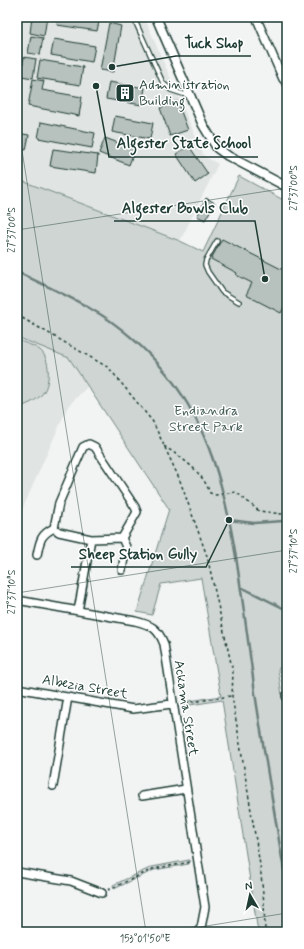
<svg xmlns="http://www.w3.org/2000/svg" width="304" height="949" font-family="Mynerve,sans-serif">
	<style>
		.built { fill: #e0e4e3 }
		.green { fill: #ced5d3; stroke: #768984 }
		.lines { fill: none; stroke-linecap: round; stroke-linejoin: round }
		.stream { stroke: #6d807b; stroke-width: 2.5 }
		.building { fill: #b7c1bd; stroke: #1f3d34 }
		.service-casing { stroke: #1f3d34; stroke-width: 6 }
		.minor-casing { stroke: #1f3d34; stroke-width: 10 }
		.tertiary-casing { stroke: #1f3d34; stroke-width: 11 }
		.path { stroke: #1f3d34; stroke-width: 1.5; stroke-dasharray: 3 3; stroke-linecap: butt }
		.service { stroke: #fff; stroke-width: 3.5 }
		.minor { stroke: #fff; stroke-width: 7 }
		.tertiary { stroke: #fff; stroke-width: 8 }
		.ticks { fill: none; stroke: #1f3d34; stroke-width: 1; stroke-opacity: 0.45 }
		.labels { text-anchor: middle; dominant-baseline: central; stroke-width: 3; stroke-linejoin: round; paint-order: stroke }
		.poi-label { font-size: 14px; fill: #1f3d34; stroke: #fff; text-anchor: start }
		.park-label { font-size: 14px; fill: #425b54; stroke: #fff }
		.street-label { font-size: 14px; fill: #1f3d34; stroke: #fff }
		.leader { fill: none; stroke: #1f3d34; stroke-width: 1.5 }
		.callout-dot { fill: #1f3d34; stroke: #fff; stroke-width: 1.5 }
		.callout-label { font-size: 15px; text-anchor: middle; font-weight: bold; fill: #1f3d34; stroke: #fff; stroke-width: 3; stroke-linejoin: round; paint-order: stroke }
		.neatline { fill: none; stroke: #1f3d34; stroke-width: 1.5 }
		.ticks-label { font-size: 10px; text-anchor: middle; fill: #1f3d34 }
	</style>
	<rect width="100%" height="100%" fill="#f2f3f3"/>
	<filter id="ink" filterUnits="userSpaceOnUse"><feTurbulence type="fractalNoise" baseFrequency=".025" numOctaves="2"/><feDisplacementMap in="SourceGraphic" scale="8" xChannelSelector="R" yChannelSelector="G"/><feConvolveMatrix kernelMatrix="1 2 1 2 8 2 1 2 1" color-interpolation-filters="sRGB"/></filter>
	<g filter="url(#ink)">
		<path class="built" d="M17 17H144L204 156 218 164 180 241 17 179Z
			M17 337 69 357 88 386 68 406 17 521Z"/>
		<path class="green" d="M239 176 287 202V662L278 669 287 727V932H258L222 700 184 706 183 702 221 696 201 578 161 584 152 615 137 612 169 509 69 358 17 337V179L180 241 203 252Z
			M17 340C25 343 33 345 40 350 50 358 51 382 43 393 37 401 26 405 17 408Z
			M189 860V864L154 870 114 889 113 885 152 867Z"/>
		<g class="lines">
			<path class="stream" d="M17 272C42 284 67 295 91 309 118 323 148 351 167 374 210 428 225 491 236 557 243 602 249 647 255 693 265 758 276 823 287 888
				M229 520 254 523 283 521
				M241 587 287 610"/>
		</g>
		<path class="building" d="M32 17H47L44 36 30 33Z
			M58 17H100L97 31 57 25Z
			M109 23 121 26 113 72 100 70Z
			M31 36 43 38 40 55 28 53Z
			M54 39 95 46 92 62 51 55Z
			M24 57 36 59 33 78 21 76Z
			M40 60 83 67 80 85 37 78Z
			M33 79 44 81 42 90 82 97 79 116 28 106Z
			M109 82 145 88 142 105 106 99Z
			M177 101 188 130 170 136 160 108Z
			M115 116 153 123 150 139 112 132Z
			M41 122 95 133 92 148 38 138Z
			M17 133 29 135 26 150 17 148Z
			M105 138 135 149 129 165 99 153Z
			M189 146 208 174 195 183 176 154Z
			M53 149 98 155 96 173 50 166Z
			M206 198 215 203 205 220 197 216Z
			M222 239 287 272V301L281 313 246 295 252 283 236 275 237 273 211 259Z"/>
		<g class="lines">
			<g class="service-casing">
				<path id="service" d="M136 17V23L163 83 171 90 189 96
					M217 241 206 260 205 265 208 272 222 292 239 302"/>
			</g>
			<g class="minor-casing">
				<path id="minor" d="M256 17 283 79 287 83
					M122 538 126 547 122 570
					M37 555C40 541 40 535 54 528
					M17 600 135 621C151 625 158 628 164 644L205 907 201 928 197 932
					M78 611 91 539 122 538 137 512 135 507 95 447 89 444 83 447 59 503 54 528 59 532 91 539
					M17 688 133 709 172 704
					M286 696H287
					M53 786 68 697
					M142 796 186 789
					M17 872 71 881 102 893"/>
			</g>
			<g class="tertiary-casing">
				<path id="tertiary" d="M156 17 203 125 217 148 228 156 287 187"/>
			</g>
			<path class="path" d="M17 259 20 263 17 272
				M17 315 109 368 153 422 179 478 207 556 233 672 232 696 260 865 264 903 265 932
				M164 446C182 458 203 472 210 493L216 495 236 492 259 511 282 514 287 520
				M180 704 231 696
				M108 890 153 869 191 862"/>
			<use href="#service" class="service"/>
			<use href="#minor" class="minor"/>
			<use href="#tertiary" class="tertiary"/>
		</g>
	</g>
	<path class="ticks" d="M17 119 146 932M17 230 287 188M17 593 287 550M169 932 287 913"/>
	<defs>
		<g id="building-square" transform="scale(1)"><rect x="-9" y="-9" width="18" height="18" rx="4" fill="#1f3d34" stroke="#fff"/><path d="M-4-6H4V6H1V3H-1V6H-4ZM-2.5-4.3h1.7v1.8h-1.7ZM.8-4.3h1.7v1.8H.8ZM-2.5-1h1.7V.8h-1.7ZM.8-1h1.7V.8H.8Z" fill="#fff"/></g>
	</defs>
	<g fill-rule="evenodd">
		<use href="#building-square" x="125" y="93"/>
	</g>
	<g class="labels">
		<g class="poi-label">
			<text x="139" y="85">Administration<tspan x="139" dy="16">Building</tspan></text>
		</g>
		<g class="park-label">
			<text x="206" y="411">Endiandra<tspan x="206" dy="16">Street Park</tspan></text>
		</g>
		<g class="street-label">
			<text transform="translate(85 687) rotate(10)">Albezia Street</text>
			<text transform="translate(186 708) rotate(81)">Ackama Street</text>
		</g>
	</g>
	<path class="leader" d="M112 67L176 56H251M96 86L109 157H258M265 279L255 221H114M229 520L206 567H71"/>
	<g class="callout-dot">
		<circle cx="112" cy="67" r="4"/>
		<circle cx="96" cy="86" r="4"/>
		<circle cx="265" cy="279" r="4"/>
		<circle cx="229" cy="520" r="4"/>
	</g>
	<g class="callout-label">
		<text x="214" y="48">Tuck Shop</text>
		<text x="184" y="148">Algester State School</text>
		<text x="185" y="213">Algester Bowls Club</text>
		<text x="138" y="559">Sheep Station Gully</text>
	</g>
	<rect width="304" height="949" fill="none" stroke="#fff" stroke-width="44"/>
	<g transform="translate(250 895) rotate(351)" stroke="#ffffff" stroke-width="3" paint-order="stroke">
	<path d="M0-3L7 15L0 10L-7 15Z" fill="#1f3d34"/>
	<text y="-6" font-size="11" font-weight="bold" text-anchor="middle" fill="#1f3d34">N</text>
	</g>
	<rect x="22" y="22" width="260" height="905" class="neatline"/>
	<g class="ticks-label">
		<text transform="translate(293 188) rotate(-90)" y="4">27°37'00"S</text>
		<text transform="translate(11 230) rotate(-90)" y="4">27°37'00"S</text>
		<text transform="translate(293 551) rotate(-90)" y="4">27°37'10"S</text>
		<text transform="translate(11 592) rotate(-90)" y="4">27°37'10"S</text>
		<text x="145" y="942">153°01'50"E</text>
	</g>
</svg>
